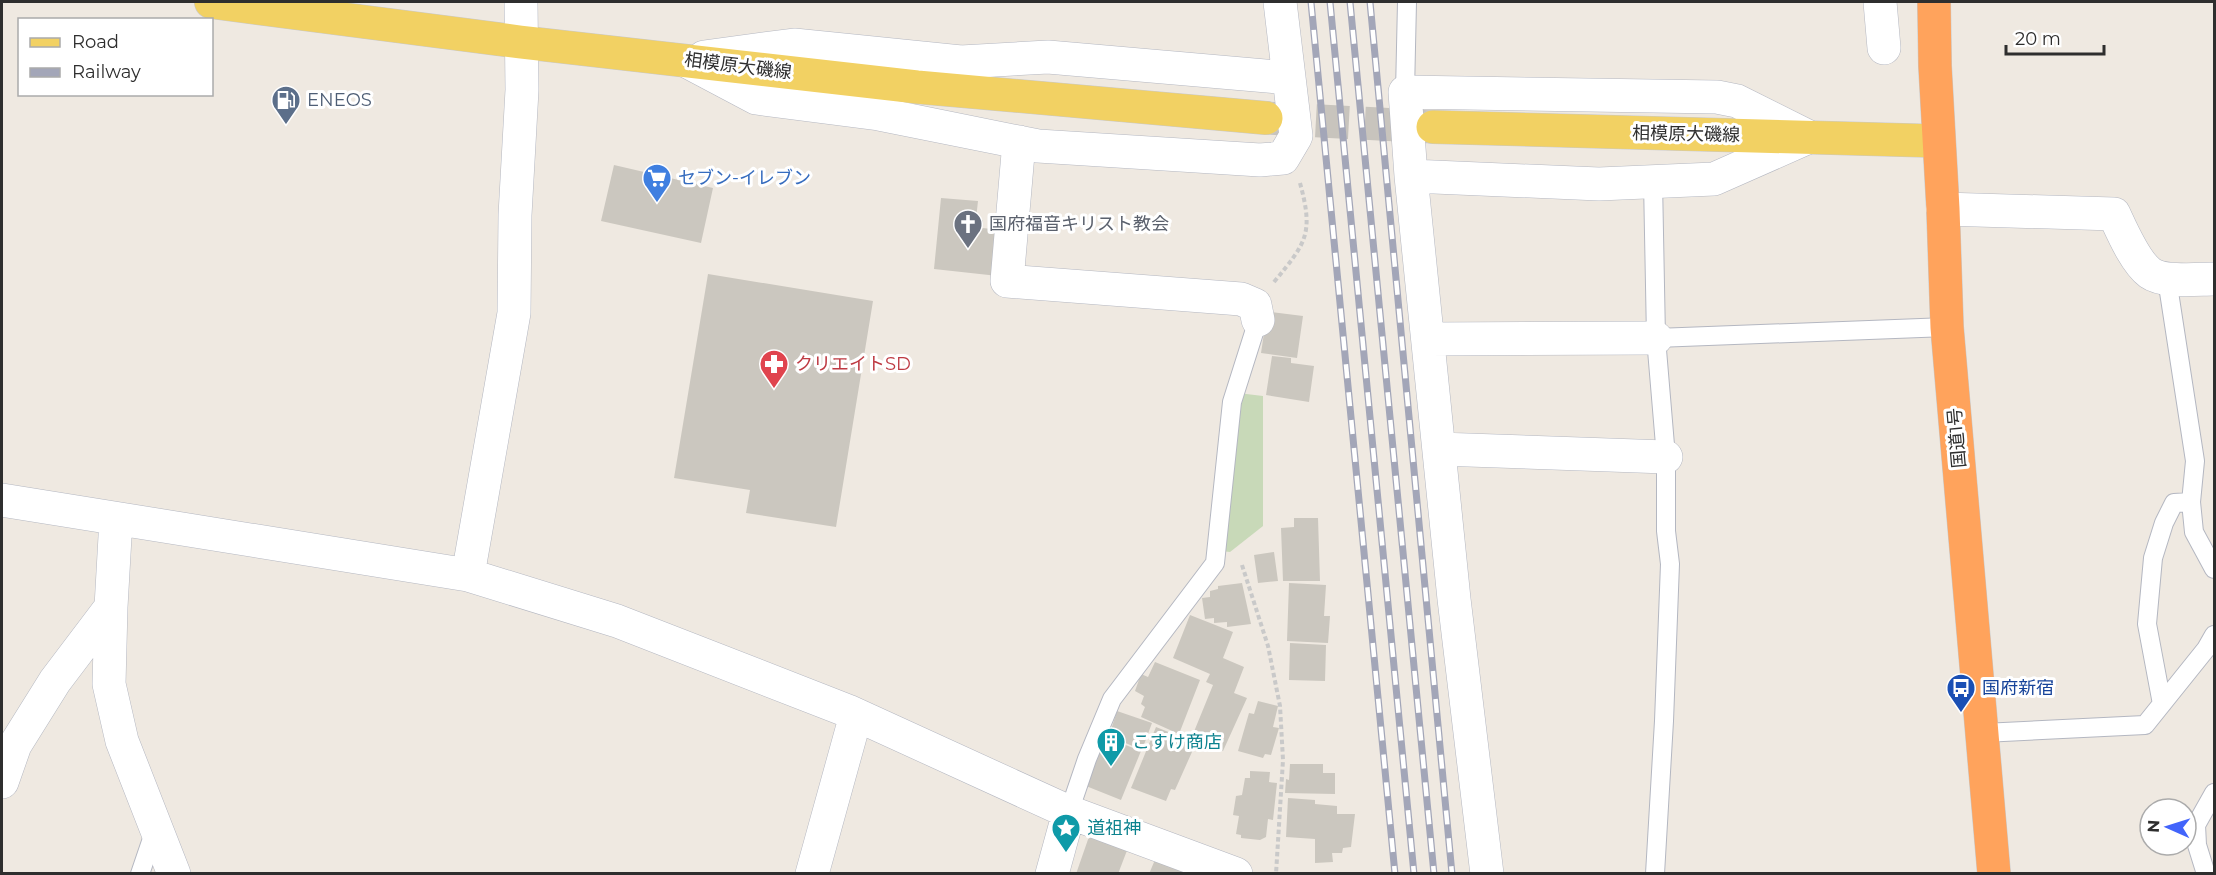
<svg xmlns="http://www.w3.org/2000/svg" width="2216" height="875" font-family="Montserrat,'Noto Sans JP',sans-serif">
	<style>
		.cemetery { fill: #c8d9b8 }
		.building { fill: #cbc7bf }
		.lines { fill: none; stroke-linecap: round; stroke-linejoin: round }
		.primary-tunnel { stroke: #c8c4bd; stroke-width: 33; stroke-dasharray: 33 16; stroke-linecap: butt }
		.lane-casing { stroke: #b4b7c1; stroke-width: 20 }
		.street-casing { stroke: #b4b7c1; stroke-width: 34 }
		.primary-casing { stroke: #c9c9c9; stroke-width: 34 }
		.highway-casing { stroke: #c9c9c9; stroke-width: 34 }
		.path { stroke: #c9c9c9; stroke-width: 4; stroke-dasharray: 4.5 3; stroke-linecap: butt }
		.lane { stroke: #fff; stroke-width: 18 }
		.street { stroke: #fff; stroke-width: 33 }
		.primary { stroke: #f2d163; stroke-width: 33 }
		.highway { stroke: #ffa35c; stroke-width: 33 }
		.rail-casing { stroke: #a3a6b8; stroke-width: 7 }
		.rail { stroke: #fff; stroke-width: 4.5; stroke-dasharray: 14; stroke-linecap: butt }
		.labels { text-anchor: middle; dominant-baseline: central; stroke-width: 6; stroke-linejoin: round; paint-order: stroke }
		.street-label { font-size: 18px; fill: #2e2e2e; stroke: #fff }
		.service-label { font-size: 18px; fill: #4e5e75; stroke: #fff; text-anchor: start }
		.shop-label { font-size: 18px; fill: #366cbe; stroke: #fff; text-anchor: start }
		.worship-label { font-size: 18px; fill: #5b616d; stroke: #fff; text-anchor: start }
		.health-label { font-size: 18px; fill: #be3a42; stroke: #fff; text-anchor: start }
		.transit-label { font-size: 18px; fill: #164399; stroke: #fff; text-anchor: start }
		.culture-label { font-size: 18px; fill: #0d838f; stroke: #fff; text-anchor: start }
	</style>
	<rect width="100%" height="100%" fill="#efe9e1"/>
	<path class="cemetery" d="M1238 393 1263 396V526L1230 552 1221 551Z"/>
	<path class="building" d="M614 165 713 188 701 243 601 221Z
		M941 198 978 201 976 219 983 220 982 228 1003 230 998 276 934 269Z
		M708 274 873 301 836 527 746 513 750 490 674 478Z
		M1271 312 1303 316 1297 358 1261 353 1264 333 1268 334Z
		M1272 356 1291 358V363L1314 366 1309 402 1266 395Z
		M1294 518H1318L1320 581H1283L1281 528 1294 527Z
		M1274 552 1278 581 1258 583 1254 555Z
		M1242 583 1251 624 1227 627V622L1214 623V618L1205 619 1202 598 1210 597V591L1218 589V586Z
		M1289 583 1326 585 1324 616H1330L1328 643 1287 641Z
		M1190 615 1233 632 1223 658 1244 667 1234 693 1247 698 1223 751 1191 739 1213 685 1206 682 1210 674 1173 658Z
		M1290 643 1326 645 1325 681 1289 680Z
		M1155 662 1200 680 1179 734 1141 717 1145 707 1141 704 1144 696 1135 691 1141 674 1148 677Z
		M1258 701 1278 706 1273 727 1279 728 1271 755 1265 754 1263 758 1238 751 1249 713 1254 714Z
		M1117 711 1152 723 1142 750 1109 736Z
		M1156 727 1196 743 1175 790 1171 789 1166 801 1131 788Z
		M1100 735 1141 751 1121 800 1081 784Z
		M1290 764H1323V773H1335V794L1285 793 1286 779 1289 780Z
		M1250 771 1270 772 1269 782 1277 783 1273 820 1268 819 1266 837 1260 840 1241 838V835L1236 834 1239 816 1233 815 1236 796 1242 795 1245 778H1250Z
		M1288 798 1315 800V804L1337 806V814H1355L1351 847 1343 848 1342 853H1332L1333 862 1315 863V839L1286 837Z
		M1092 828 1131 840 1118 874H1076Z
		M1157 855 1193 874H1149Z"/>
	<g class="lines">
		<path class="primary-tunnel" d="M1267 118 1433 127"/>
		<g class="lane-casing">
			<path id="lane" d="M1405 92 1407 2
				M1653 181 1656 338 1666 457V531L1670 564 1664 721 1655 874
				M2167 279 2195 461 2191 502 2194 532 2214 569
				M1656 338 1947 327
				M2162 704 2147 624 2153 558 2164 523 2174 503 2191 502
				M1983 733 2145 725 2206 649 2214 635
				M1069 812 1087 759 1112 699 1215 563 1232 402 1258 320
				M140 874 155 830
				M2206 874 2197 845 2196 825 2214 793"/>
		</g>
		<g class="street-casing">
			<path id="street" d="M1880 2 1884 48
				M704 57 794 45 961 62 1048 57 1289 78
				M688 62 756 98 879 114 1038 146 1260 160 1283 158 1296 136 1280 2
				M1019 142 1007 281 1241 299 1255 305 1258 320
				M1411 176 1599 184 1714 179 1809 137
				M1943 209 2114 214C2122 231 2135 262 2150 273 2164 283 2198 279 2214 279
				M1429 339 1656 338
				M1439 449 1666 457
				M2 500 468 575 617 621 848 711 1069 812 1236 874
				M116 519 111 607 109 684 122 741 174 874
				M468 575 514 313 515 215 522 90 521 2
				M2 782 15 745 55 681 111 607
				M812 874 856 715
				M1052 874 1069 812
				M1487 874 1454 599 1411 176 1405 92 1717 97 1737 101 1809 137"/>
		</g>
		<g class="primary-casing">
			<path id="primary" d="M211 2 520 42 917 87 1266 118
				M1433 127 1938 141"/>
		</g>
		<g class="highway-casing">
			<path id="highway" d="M1934 2 1935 66 1943 209 1947 327 1994 874"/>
		</g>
		<path class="path" d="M1274 282C1306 243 1314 234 1300 183
			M1242 565 1268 646 1280 706 1283 760 1276 874"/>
		<use href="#lane" class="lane"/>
		<use href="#street" class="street"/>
		<use href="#primary" class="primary"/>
		<use href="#highway" class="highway"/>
		<g class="rail-casing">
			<path id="rail" d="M1311 2 1395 874
				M1330 2 1414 874
				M1350 2 1434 874
				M1370 2 1452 874"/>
		</g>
		<use href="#rail" class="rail"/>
	</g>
	<defs>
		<g id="fuel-pin" transform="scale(1.5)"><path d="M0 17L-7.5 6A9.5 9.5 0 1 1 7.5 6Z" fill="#5c6f8a" stroke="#fff"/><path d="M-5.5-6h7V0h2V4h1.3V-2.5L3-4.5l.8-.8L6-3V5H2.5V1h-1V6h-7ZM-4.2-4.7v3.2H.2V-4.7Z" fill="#fff"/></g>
		<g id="supermarket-pin" transform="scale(1.5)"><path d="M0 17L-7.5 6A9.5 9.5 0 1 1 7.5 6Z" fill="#3f7fe0" stroke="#fff"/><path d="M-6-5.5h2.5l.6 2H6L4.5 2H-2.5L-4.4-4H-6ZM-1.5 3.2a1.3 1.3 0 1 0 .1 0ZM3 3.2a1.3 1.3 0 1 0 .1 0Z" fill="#fff"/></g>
		<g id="church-pin" transform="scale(1.5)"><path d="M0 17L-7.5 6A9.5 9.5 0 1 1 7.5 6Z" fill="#6b7280" stroke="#fff"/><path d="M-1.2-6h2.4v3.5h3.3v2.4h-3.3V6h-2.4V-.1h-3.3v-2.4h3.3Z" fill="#fff"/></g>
		<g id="pharmacy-pin" transform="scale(1.5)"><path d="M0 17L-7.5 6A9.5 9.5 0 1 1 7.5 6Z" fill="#e0444e" stroke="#fff"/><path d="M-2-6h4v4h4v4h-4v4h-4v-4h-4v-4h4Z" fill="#fff"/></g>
		<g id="bus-pin" transform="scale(1.5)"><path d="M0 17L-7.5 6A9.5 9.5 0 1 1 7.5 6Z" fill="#1a4fb4" stroke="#fff"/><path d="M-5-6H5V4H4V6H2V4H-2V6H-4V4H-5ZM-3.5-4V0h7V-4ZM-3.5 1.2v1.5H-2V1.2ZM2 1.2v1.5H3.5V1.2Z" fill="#fff"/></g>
		<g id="building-pin" transform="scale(1.5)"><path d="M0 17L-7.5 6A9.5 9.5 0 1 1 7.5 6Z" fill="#0f9aa8" stroke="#fff"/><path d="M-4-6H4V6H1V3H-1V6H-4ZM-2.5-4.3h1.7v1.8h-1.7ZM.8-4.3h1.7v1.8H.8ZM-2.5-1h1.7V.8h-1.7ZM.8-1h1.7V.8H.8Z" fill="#fff"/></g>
		<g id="sight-pin" transform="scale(1.5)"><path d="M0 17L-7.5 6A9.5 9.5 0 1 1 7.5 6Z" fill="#0f9aa8" stroke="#fff"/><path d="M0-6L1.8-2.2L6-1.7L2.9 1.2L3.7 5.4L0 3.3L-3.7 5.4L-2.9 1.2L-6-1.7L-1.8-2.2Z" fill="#fff"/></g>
	</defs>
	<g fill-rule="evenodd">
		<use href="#fuel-pin" x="286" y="100"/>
		<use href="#supermarket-pin" x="657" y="178"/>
		<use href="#church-pin" x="968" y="224"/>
		<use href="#pharmacy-pin" x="774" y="364"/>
		<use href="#bus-pin" x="1961" y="688"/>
		<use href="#building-pin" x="1111" y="742"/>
		<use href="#sight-pin" x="1066" y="828"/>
	</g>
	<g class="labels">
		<g class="street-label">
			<text transform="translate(738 66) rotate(7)">相模原大磯線</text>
			<text transform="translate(1686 134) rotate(1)">相模原大磯線</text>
			<text transform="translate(1957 438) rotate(-95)">国道1号</text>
		</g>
		<g class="service-label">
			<text x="307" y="100">ENEOS</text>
		</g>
		<g class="shop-label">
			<text x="678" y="178">セブン-イレブン</text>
		</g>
		<g class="worship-label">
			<text x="989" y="224">国府福音キリスト教会</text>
		</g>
		<g class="health-label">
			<text x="795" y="364">クリエイトSD</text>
		</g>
		<g class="transit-label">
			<text x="1982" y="688">国府新宿</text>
		</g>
		<g class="culture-label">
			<text x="1132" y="742">こすけ商店</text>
			<text x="1087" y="828">道祖神</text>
		</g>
	</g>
	<rect width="2216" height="875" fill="none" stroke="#2e2e2e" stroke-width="6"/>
	<rect x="18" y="18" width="195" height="78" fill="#ffffff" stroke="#ababab" stroke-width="1.5"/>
	<rect x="30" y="38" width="30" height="9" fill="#f2d163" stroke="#ababab" stroke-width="1.5"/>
	<text x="72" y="48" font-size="18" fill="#2e2e2e">Road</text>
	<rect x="30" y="68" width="30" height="9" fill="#a3a6b8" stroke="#ababab" stroke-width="1.5"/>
	<text x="72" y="78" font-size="18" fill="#2e2e2e">Railway</text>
	<g transform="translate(2168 827) rotate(273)"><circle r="28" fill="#ffffff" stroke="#ababab" stroke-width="1.5"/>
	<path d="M0-4.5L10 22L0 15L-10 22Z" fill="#4264fb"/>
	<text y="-9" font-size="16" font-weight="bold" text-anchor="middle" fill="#2e2e2e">N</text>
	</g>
	<path d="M2006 45v9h98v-9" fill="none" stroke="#2e2e2e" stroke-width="3"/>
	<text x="2015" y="45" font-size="18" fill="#2e2e2e" stroke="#ffffff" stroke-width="4.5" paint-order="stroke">20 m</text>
</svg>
